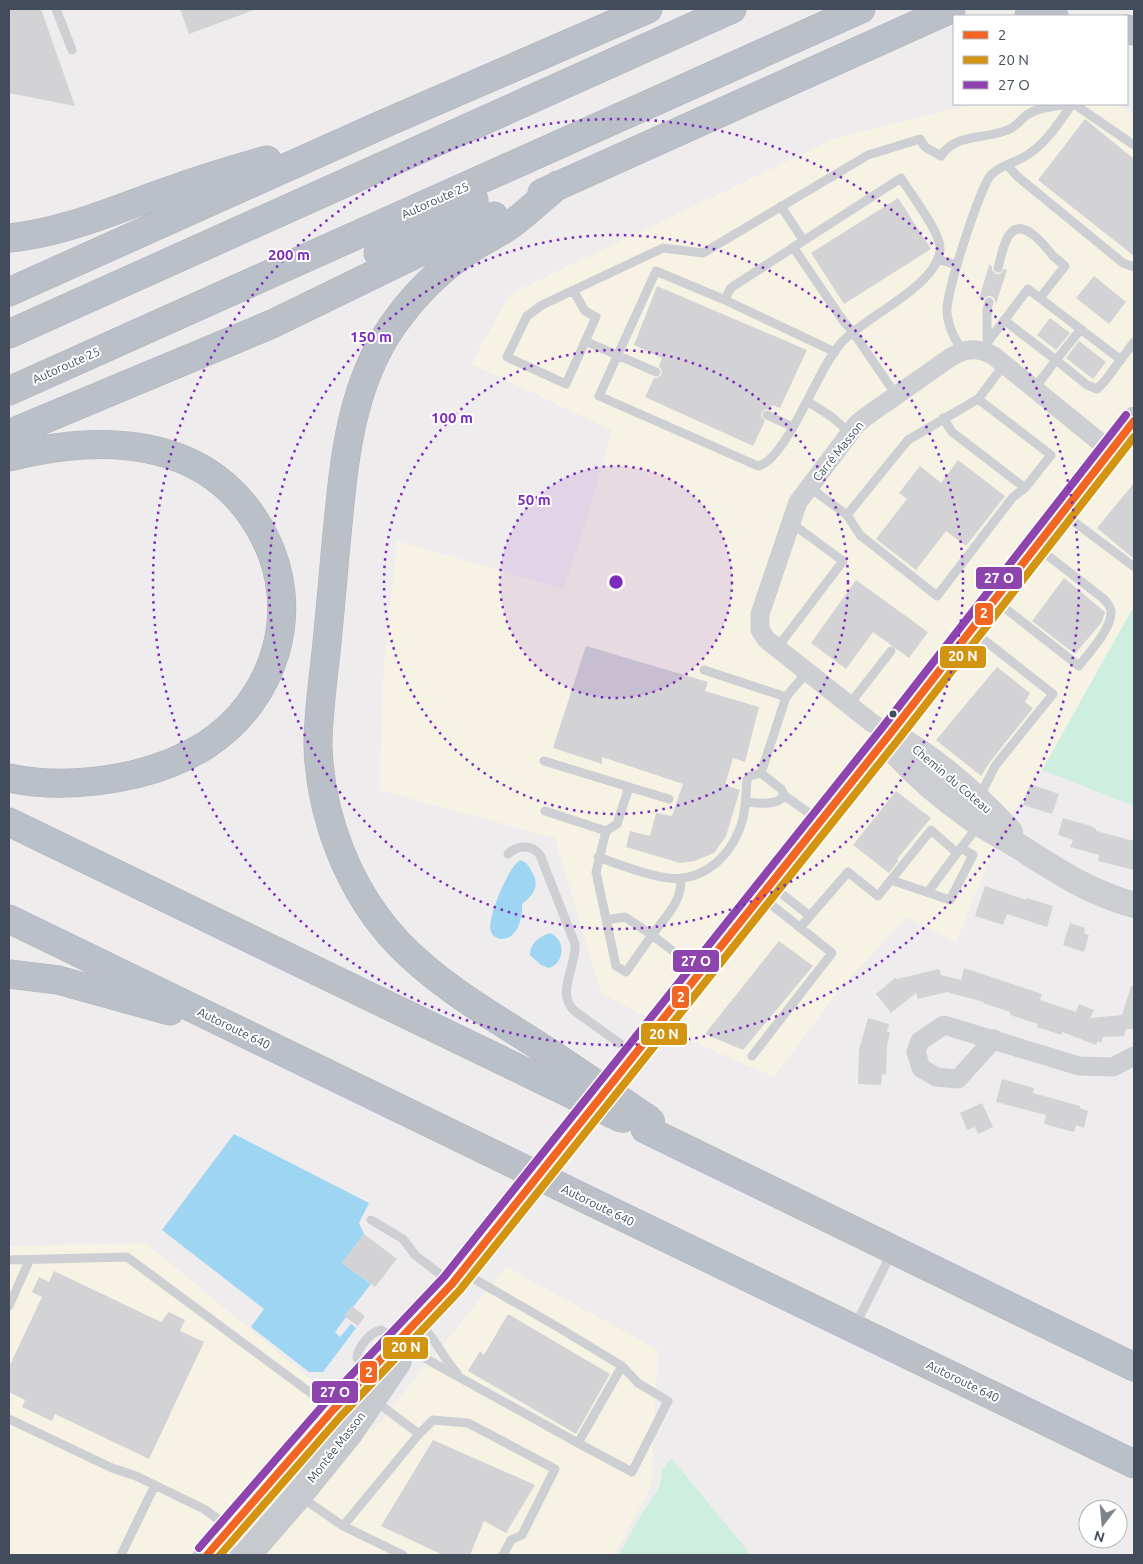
<svg xmlns="http://www.w3.org/2000/svg" width="1143" height="1564" font-family="Ubuntu,sans-serif">
	<style>
		.commercial { fill: #f6f3e5 }
		.green { fill: #ceefdf }
		.water { fill: #9ed5f2 }
		.building { fill: #d3d3d5 }
		.lines { fill: none; stroke-linecap: round; stroke-linejoin: round }
		.highway-casing { stroke: #b1b4bd; stroke-width: 29 }
		.lane { stroke: #cdcfd2; stroke-width: 9 }
		.street { stroke: #cdcfd2; stroke-width: 19 }
		.secondary { stroke: #ccced2; stroke-width: 26 }
		.primary { stroke: #c6c9ce; stroke-width: 28 }
		.highway { stroke: #bbbfc7; stroke-width: 28 }
		.highway-bridge-casing { stroke: #b1b4bd; stroke-width: 29; stroke-linecap: butt }
		.highway-bridge { stroke: #bbbfc7; stroke-width: 28 }
		.bus-1-casing { stroke: #fff; stroke-width: 11 }
		.bus-2-casing { stroke: #fff; stroke-width: 11 }
		.bus-3-casing { stroke: #fff; stroke-width: 11 }
		.bus-1 { stroke: #f26522; stroke-width: 8 }
		.bus-2 { stroke: #d39412; stroke-width: 8 }
		.bus-3 { stroke: #8e44ad; stroke-width: 8 }
		.ring { fill: none; stroke: #7b2cbf; stroke-width: 2.5; stroke-dasharray: 2.5 5 }
		.bus-dot { fill: #424c5a; stroke: #fff; stroke-width: 2 }
		.labels { text-anchor: middle; dominant-baseline: central; stroke-width: 4; stroke-linejoin: round; paint-order: stroke }
		.street-label { font-size: 12px; fill: #424c5a; stroke: #fff }
		.centre { fill: #7b2cbf; stroke: #fff; stroke-width: 2.5 }
		.ring-label { font-size: 15px; text-anchor: middle; font-weight: bold; fill: #7b2cbf; stroke: #fff; stroke-width: 4; stroke-linejoin: round; paint-order: stroke }
		.line-badge { stroke: #fff; stroke-width: 2 }
		.badge-label { font-size: 14px; text-anchor: middle; font-weight: bold; fill: #fff }
	</style>
	<rect width="100%" height="100%" fill="#eeecec"/>
	<path class="commercial" d="M974 104H1116L1134 115V378L1131 383 1134 386V606L1042 770 1002 828 956 942 906 917 840 989 774 1077 694 1042 601 993 555 838 379 790 384 664 397 541 564 589 590 508 612 430 471 364 510 294 836 138Z
		M146 1243 373 1431 506 1267 658 1350 651 1487 614 1555H9V1246Z"/>
	<path class="green" d="M1134 606V806L1042 770Z
		M671 1458 743 1545 750 1555H619L639 1518 659 1488 663 1469Z"/>
	<path class="water" d="M521 860C527 863 529 866 532 872 540 886 534 895 522 904 523 917 518 940 500 939 496 938 493 936 491 932 486 920 509 864 521 860Z
		M550 933C566 939 565 963 549 968L541 965 530 955C530 943 539 937 550 933Z
		M234 1134 369 1203 359 1223 364 1234 342 1263 371 1284 353 1307 352 1306 345 1315 346 1317 335 1332 340 1337 351 1324 356 1328 323 1372H309L251 1327 264 1309 162 1230Z"/>
	<path class="building" d="M9 9H41L75 106 9 93Z
		M180 9H253L254 10 189 34Z
		M1085 119 1134 159V256L1038 180Z
		M898 198 931 249 844 304 811 253Z
		M989 265 992 266V270L996 274H1000L1004 269 1007 270 996 304 994 298 991 296H987L983 300 979 299Z
		M1094 276 1126 302 1109 324 1076 298Z
		M657 286 807 350 780 408 772 405 770 410 766 409 762 412 761 416 765 421 753 446 645 397 654 378H657L661 375 662 371 659 366 662 358 634 345Z
		M1050 318 1070 333 1056 350 1037 335Z
		M1079 341 1106 362 1093 379 1066 358Z
		M958 460 1005 496 966 546 946 531 916 570 876 539 907 499 899 493 920 466 941 483Z
		M1134 483V558H1133L1097 528Z
		M1064 578 1105 612 1102 622 1075 654 1032 621Z
		M856 580 928 632 909 658 873 632 846 669 811 643Z
		M586 646 708 682 705 691 759 707 745 762 733 758 725 785 740 790 726 836 714 853 695 861 680 863 626 847 630 831 650 836 656 813 672 816 683 784 602 757V764L553 748Z
		M997 667 1030 693 1025 702 1033 708 990 762 981 776 936 740Z
		M1030 784 1059 794 1052 814 1023 805Z
		M896 791 931 818 897 859 899 860 889 873 853 845Z
		M1063 818 1091 826 1096 829V831L1134 841V870L1098 861 1099 855 1070 847 1073 840 1058 835Z
		M985 886 1026 900 1027 898 1053 906 1047 927 1007 914 1003 925 975 916Z
		M1070 923 1085 928 1084 933 1089 935 1084 952 1063 945Z
		M779 941 813 966 743 1050 705 1034Z
		M964 968 1042 994 1040 1000 1076 1012 1079 1004 1094 1010 1090 1018 1122 1015 1131 986H1134V1029H1126L1124 1036 1103 1037 1101 1043 1098 1041 1096 1045 1062 1032V1035L1037 1027 1038 1024 1010 1015V1012L983 1003 984 1002 947 992 918 999 916 993 891 1013 876 994 895 978 897 979 939 969 941 975 961 980Z
		M868 1018 889 1024 887 1032H890L887 1046 886 1075 882 1074 881 1085 858 1084 859 1050Z
		M1002 1079 1034 1088 1033 1093 1080 1106V1108L1088 1111 1084 1128 1076 1125 1074 1132 1044 1124 1046 1115 996 1102Z
		M982 1103 993 1127 978 1134 975 1127 967 1130 960 1113Z
		M364 1234 397 1259 375 1287 342 1263Z
		M54 1271 161 1322 169 1312 185 1320 180 1331 204 1342 149 1459 55 1414 52 1421 22 1407 25 1400 9 1392V1367L42 1297 32 1292 39 1277 49 1282Z
		M352 1306 365 1316 358 1326 344 1316Z
		M508 1314 610 1374 576 1434 468 1371 480 1351 484 1355Z
		M433 1440 535 1485 506 1533 484 1521 470 1555H443L381 1526Z"/>
	<g class="lines">
		<g class="highway-casing">
			<path id="highway" d="M1029 16H1054
				M1127 29 1134 31
				M542 193 951 9
				M9 238C70 232 125 205 183 186 211 176 239 168 267 160
				M378 253 474 200
				M9 292 381 125 648 9
				M9 334 732 9
				M9 391 861 9
				M9 434 272 324 494 216
				M9 457C73 441 145 435 204 470 230 486 250 509 264 536 303 611 275 700 206 745 184 759 161 768 136 774 94 784 52 787 9 778
				M9 822 540 1079
				M9 919 485 1150
				M9 974 58 980 170 1011
				M553 1055C500 1020 443 990 398 943 349 891 320 817 318 745 318 717 322 689 325 661 329 625 332 590 335 555 343 477 346 392 393 325 414 295 441 268 472 248 484 240 497 234 509 226 526 214 542 198 558 185
				M645 1129 1134 1367
				M592 1202 1134 1464"/>
		</g>
		<path class="lane" d="M56 9 72 50
			M1074 104 1134 145
			M1007 165 1018 177 1123 263 1134 267
			M781 206 803 240
			M793 247 844 322 853 332 896 395
			M938 259 956 265
			M998 268C1001 258 1003 242 1010 234 1023 217 1045 246 1053 256 1057 259 1061 263 1065 266L1040 298
			M573 290 585 311 596 317 566 384 507 357 527 316 542 305 663 248 703 253 868 155 920 139 925 147 941 156C956 132 987 140 1010 129 1018 125 1022 118 1028 114 1040 107 1056 106 1069 104
			M725 300 730 289 735 285 901 178C910 193 942 234 940 250 937 286 866 316 842 342 827 359 818 381 807 401L832 417 850 433
			M1004 320 1056 360 1081 329
			M585 341 656 372
			M987 343V310L989 302
			M962 351C955 339 948 327 947 312 945 295 980 187 991 175 999 166 1013 163 1024 157 1046 144 1058 124 1072 104
			M983 351 987 343 1028 289 1121 360
			M1034 389 1056 360 1087 385 1097 389 1104 382 1134 342
			M807 401C799 417 776 463 758 466L599 396 656 271 725 300 835 352
			M767 415 793 427
			M943 418 952 432 1025 488 1051 455 978 399 1004 365
			M809 487 847 515 908 440 978 399
			M847 515 860 535 937 596 1013 497 1025 488
			M1065 515 1133 566 1134 564
			M997 602 1079 666C1088 654 1112 628 1111 612 1111 607 1107 603 1104 599L1038 548
			M974 632 1053 694 995 766 980 796
			M777 648 843 561 790 522
			M704 670 786 697 807 672
			M786 697 761 773 781 789 785 796 819 820
			M849 705 891 651
			M544 761 629 787 617 824 606 831
			M629 787 669 799
			M746 802C759 803 775 806 785 796
			M545 811 606 831 596 872 616 966 626 972 652 935 625 917 606 920
			M508 854C517 845 532 844 540 855L575 944C577 966 554 995 576 1012L633 1053
			M598 857C621 865 645 875 668 878 706 882 734 853 743 818 746 806 746 793 747 780L750 776 761 773
			M681 878C682 902 666 916 652 935L699 971
			M891 880 950 900 973 855 961 848
			M773 887 810 916 800 928
			M928 892 957 853
			M810 916 848 872 878 896 931 830 957 853 978 826
			M752 1056 832 953 763 898
			M371 1220 403 1239 415 1255 450 1282
			M9 1260 127 1257 331 1408
			M9 1306 29 1261
			M419 1324C436 1337 442 1358 457 1373
			M855 1326 892 1252
			M366 1370 357 1358C358 1347 370 1332 381 1330L430 1361 578 1443 622 1366 561 1329 483 1284 465 1273
			M9 1419 112 1468 136 1476 204 1509 218 1519 221 1526 223 1538 231 1548 239 1555
			M419 1434 433 1420 468 1423 555 1469 522 1535 511 1540 503 1555
			M578 1443 632 1472 668 1401 638 1383 622 1366
			M301 1497 343 1526 419 1434 374 1400
			M343 1526 403 1555
			M121 1555 155 1485"/>
		<path class="street" d="M890 734 872 723 767 640 760 630V614L798 502 856 425 864 418 951 357C966 348 978 347 994 356L1111 451
			M994 1039 958 1079 936 1077 921 1068 916 1052 920 1041 944 1025 1079 1066 1113 1067 1134 1056"/>
		<path class="secondary" d="M890 734C936 759 975 794 1010 832
			M885 740C908 768 940 796 970 817 988 830 1010 840 1029 853 1065 876 1092 893 1134 905"/>
		<path class="primary" d="M207 1555 333 1410 452 1284 890 734 1134 421
			M247 1555 299 1495 350 1432 398 1361"/>
		<use href="#highway" class="highway"/>
		<g class="highway-bridge-casing">
			<path id="highway-bridge" d="M553 1055 651 1121
				M540 1079 623 1119
				M485 1150 592 1202"/>
		</g>
		<use href="#highway-bridge" class="highway-bridge"/>
		<g class="bus-1-casing">
			<path id="bus-1" d="M207 1555 333 1410 452 1284 890 734 1134 421"/>
		</g>
		<g class="bus-2-casing">
			<path id="bus-2" d="M220 1555 340 1417 460 1290 898 740 1134 437"/>
		</g>
		<g class="bus-3-casing">
			<path id="bus-3" d="M199 1548 325 1403 444 1277 882 728 1126 415"/>
		</g>
		<use href="#bus-1" class="bus-1"/>
		<use href="#bus-2" class="bus-2"/>
		<use href="#bus-3" class="bus-3"/>
	</g>
	<circle cx="616" cy="582" r="116" fill="#7b2cbf" fill-opacity=".12"/>
	<g class="ring">
		<circle cx="616" cy="582" r="116"/>
		<circle cx="616" cy="582" r="232"/>
		<circle cx="616" cy="582" r="347"/>
		<circle cx="616" cy="582" r="463"/>
	</g>
	<circle class="bus-dot" cx="893" cy="714" r="4.5"/>
	<g class="labels">
		<g class="street-label">
			<text transform="translate(435 200) rotate(-24)">Autoroute 25</text>
			<text transform="translate(66 365) rotate(-24)">Autoroute 25</text>
			<text transform="translate(838 451) rotate(-51)">Carré Masson</text>
			<text transform="translate(952 779) rotate(40)">Chemin du Coteau</text>
			<text transform="translate(234 1028) rotate(26)">Autoroute 640</text>
			<text transform="translate(598 1205) rotate(26)">Autoroute 640</text>
			<text transform="translate(963 1381) rotate(26)">Autoroute 640</text>
			<text transform="translate(336 1447) rotate(-52)">Montée Masson</text>
		</g>
	</g>
	<circle cx="616" cy="582" r="8" class="centre"/>
	<g class="ring-label">
		<text x="289" y="260">200 m</text>
		<text x="371" y="342">150 m</text>
		<text x="452" y="423">100 m</text>
		<text x="534" y="505">50 m</text>
	</g>
	<g class="line-badge">
		<rect x="975" y="566" width="48" height="24" rx="5" fill="#8e44ad"/>
		<rect x="974" y="602" width="20" height="24" rx="5" fill="#f26522"/>
		<rect x="939" y="645" width="48" height="24" rx="5" fill="#d39412"/>
		<rect x="672" y="949" width="48" height="24" rx="5" fill="#8e44ad"/>
		<rect x="671" y="985" width="19" height="24" rx="5" fill="#f26522"/>
		<rect x="640" y="1022" width="48" height="24" rx="5" fill="#d39412"/>
		<rect x="382" y="1336" width="47" height="24" rx="5" fill="#d39412"/>
		<rect x="359" y="1360" width="19" height="24" rx="5" fill="#f26522"/>
		<rect x="311" y="1380" width="48" height="24" rx="5" fill="#8e44ad"/>
	</g>
	<g class="badge-label">
		<text x="999" y="583">27 O</text>
		<text x="984" y="618">2</text>
		<text x="963" y="661">20 N</text>
		<text x="696" y="966">27 O</text>
		<text x="681" y="1002">2</text>
		<text x="664" y="1039">20 N</text>
		<text x="406" y="1352">20 N</text>
		<text x="369" y="1377">2</text>
		<text x="335" y="1397">27 O</text>
	</g>
	<rect width="1143" height="1564" fill="none" stroke="#424c5a" stroke-width="20"/>
	<rect x="953" y="15" width="175" height="90" fill="#ffffff" stroke="#b3b7bd"/>
	<rect x="963" y="31" width="25" height="8" fill="#f26522" stroke="#b3b7bd"/>
	<text x="998" y="40" font-size="15" fill="#424c5a">2</text>
	<rect x="963" y="56" width="25" height="8" fill="#d39412" stroke="#b3b7bd"/>
	<text x="998" y="65" font-size="15" fill="#424c5a">20 N</text>
	<rect x="963" y="81" width="25" height="8" fill="#8e44ad" stroke="#b3b7bd"/>
	<text x="998" y="90" font-size="15" fill="#424c5a">27 O</text>
	<g transform="translate(1103 1524) rotate(196)"><circle r="24" fill="#ffffff" stroke="#b3b7bd"/>
	<path d="M0-4L9 19L0 12L-9 19Z" fill="#7e848d"/>
	<text y="-8" font-size="14" font-weight="bold" text-anchor="middle" fill="#424c5a">N</text>
	</g>
</svg>
